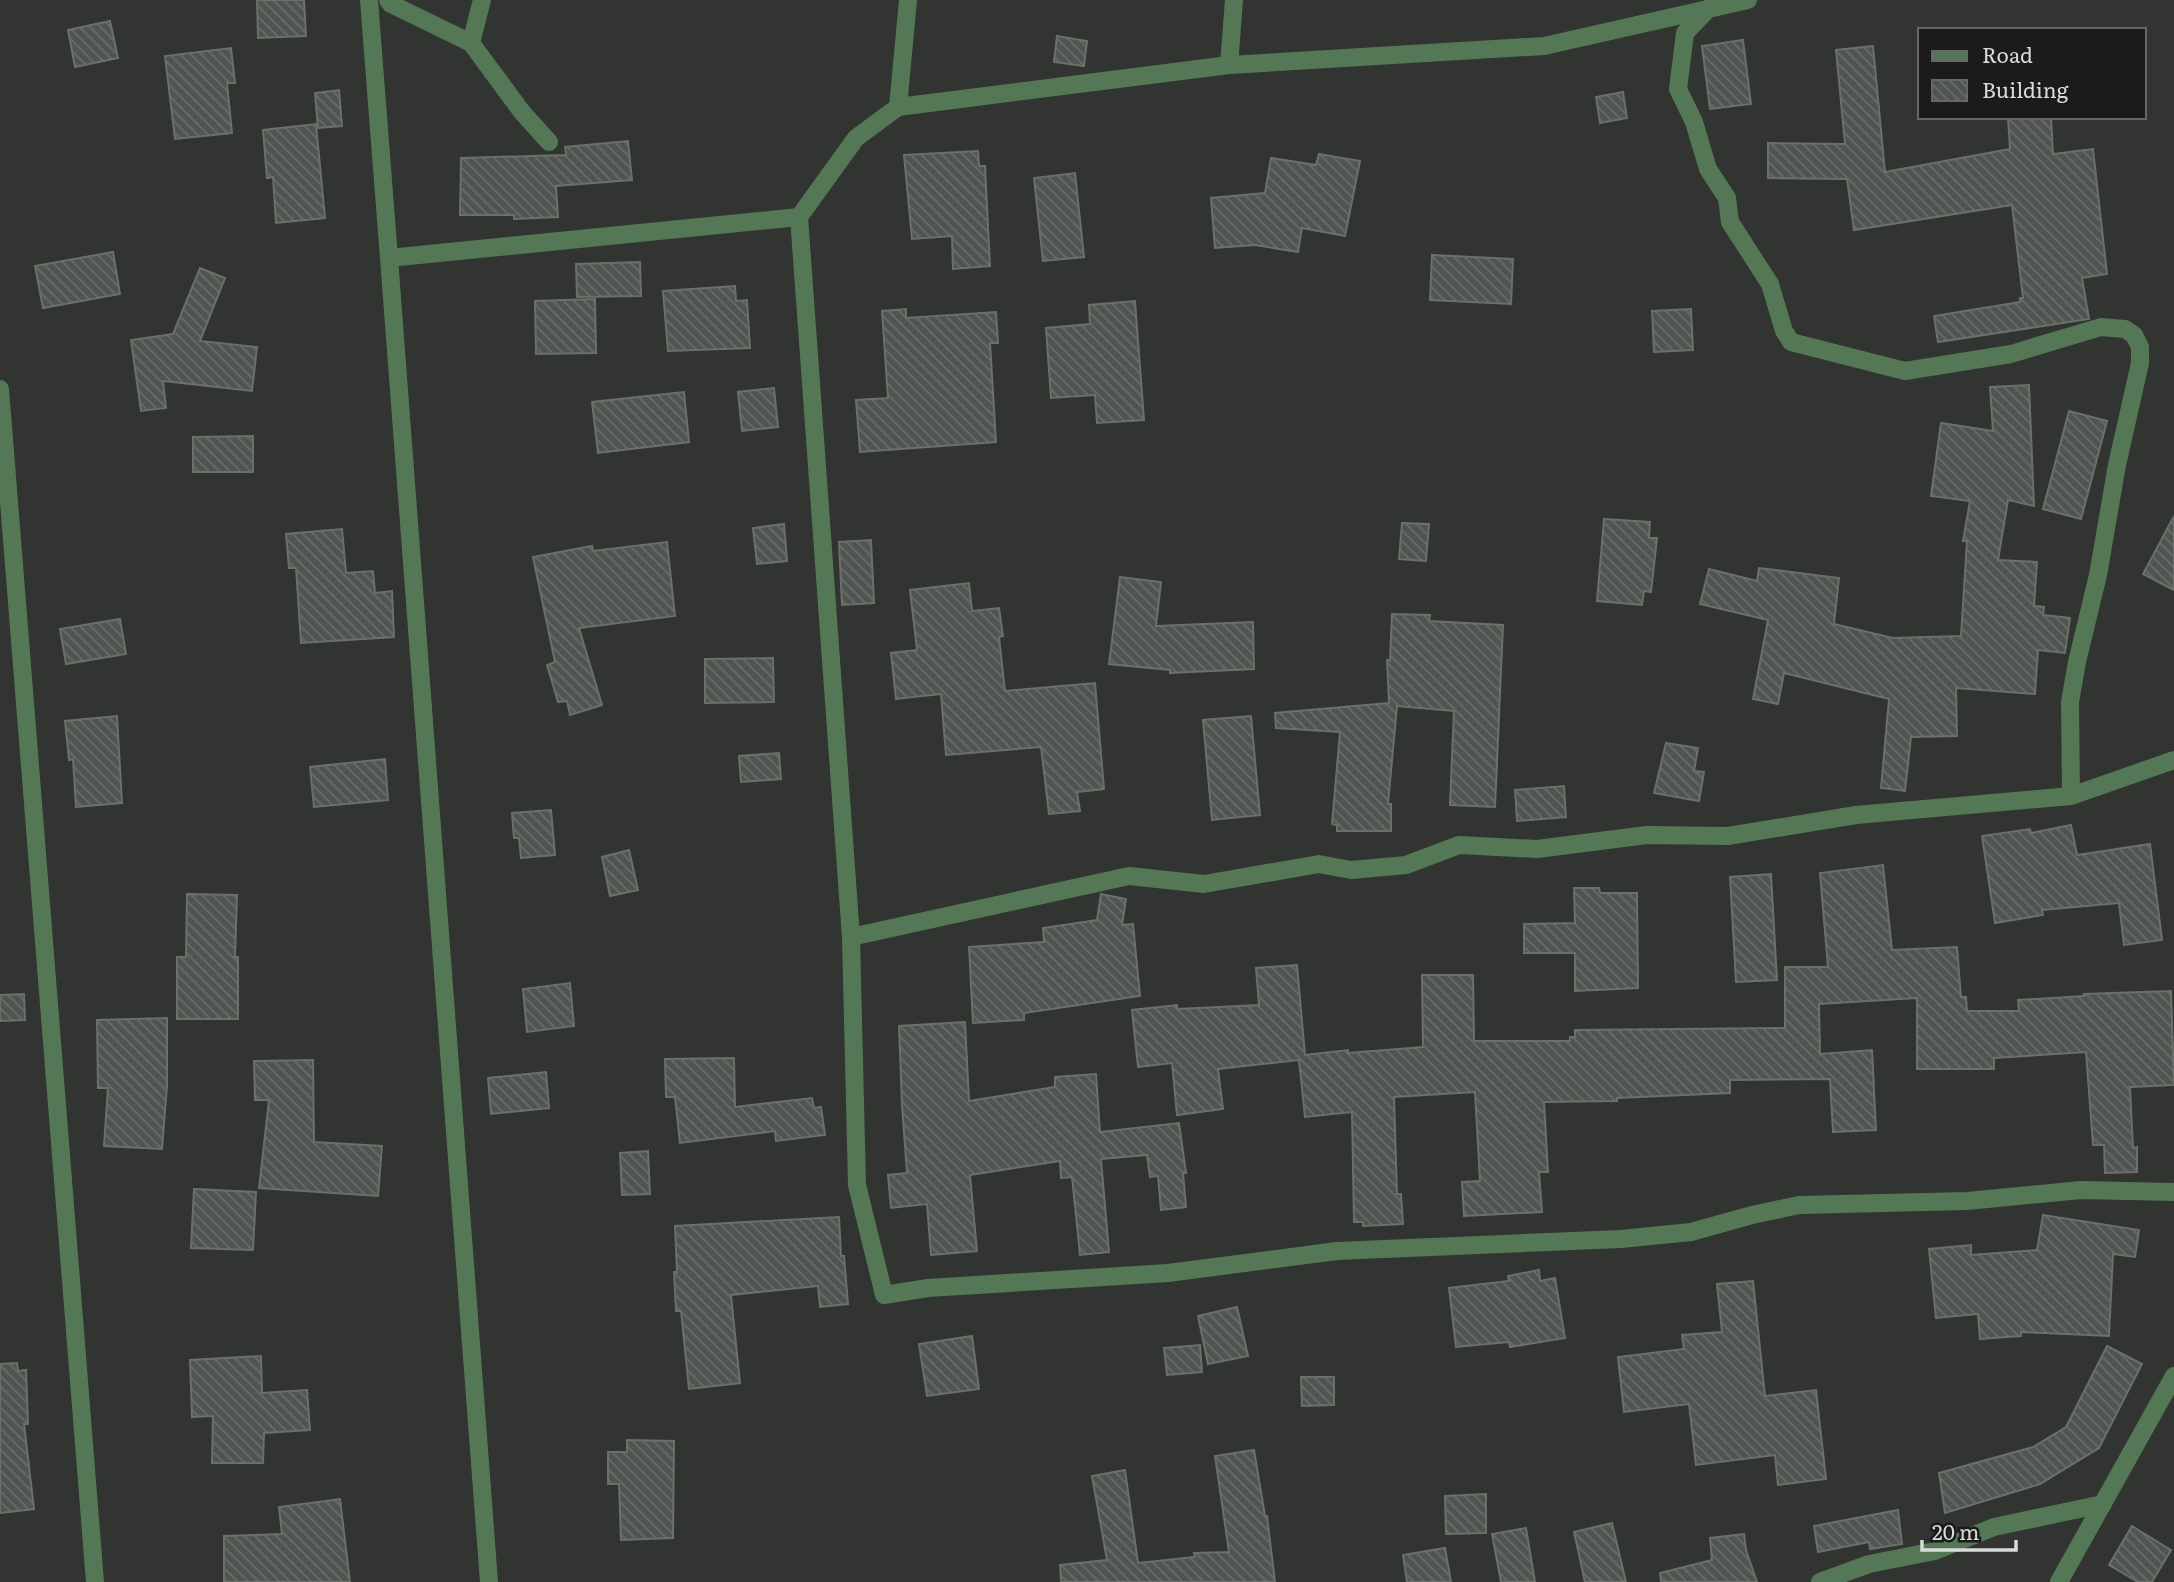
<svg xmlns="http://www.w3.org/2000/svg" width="2174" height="1582" font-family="Literata,serif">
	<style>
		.building { fill: url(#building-back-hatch); stroke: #6b706b; stroke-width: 2 }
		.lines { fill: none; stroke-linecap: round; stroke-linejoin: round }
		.minor { stroke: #547855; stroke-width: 18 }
	</style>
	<defs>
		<pattern id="building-back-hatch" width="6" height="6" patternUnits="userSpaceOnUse" patternTransform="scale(1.75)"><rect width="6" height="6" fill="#515551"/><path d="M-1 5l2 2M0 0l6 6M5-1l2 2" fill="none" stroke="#696d69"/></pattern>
	</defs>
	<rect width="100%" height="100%" fill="#313430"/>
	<path class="building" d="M257 0H304L306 36 258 38Z
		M110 21 118 58 75 67 68 30Z
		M1057 36 1087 41 1084 66 1054 62Z
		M1743 40 1751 104 1710 109 1702 46Z
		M1873 46 1885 172 2010 149 2008 117H2051L2053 154 2093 149 2107 274 2082 278 2089 319 1938 342 1934 316 2020 302V298H2023L2012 205 1854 230 1847 179 1768 178V143L1845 144 1836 50Z
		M231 48 235 83H227L232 133 175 139 165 56Z
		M339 90 342 126 318 128 315 93Z
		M1623 92 1627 118 1600 123 1596 97Z
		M316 124 325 218 276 223 273 177 267 178 263 130Z
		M628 141 632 180 556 186 558 217 514 219V215H460L461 158 566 155 565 147Z
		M978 151 979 166H985L990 266 953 269 952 236 912 239 904 155Z
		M1319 154 1360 161 1345 236 1302 228 1298 252 1255 245 1215 248 1211 198 1265 193 1271 158 1316 165Z
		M1075 173 1084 257 1043 261 1034 178Z
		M113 252 120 294 43 308 35 266Z
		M1432 255 1513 259 1511 304 1430 300Z
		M640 262 641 296 577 297 576 264Z
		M200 268 225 278 200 341 257 347 252 391 163 381 166 408 141 411 131 340 173 334Z
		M735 286 736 301 747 300 750 348 668 351 663 291Z
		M595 299 596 353 536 354 535 301Z
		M1135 301 1144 420 1097 423 1095 395 1051 398 1046 328 1090 324 1089 305Z
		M906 309V318L996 312 998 343H990L996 442 860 452 856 400 888 398 882 311Z
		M1691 309 1693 350 1654 352 1652 311Z
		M2029 385 2034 506 2008 500 1998 560 2037 562 2034 606 2044 607 2043 615 2070 618 2065 653 2038 650 2035 694 1956 688 1957 736 1911 737 1905 791 1881 788 1889 699 1784 673 1778 704 1753 699 1768 620 1700 604 1709 569 1757 581 1759 568 1839 578 1834 624 1893 638 1961 636 1967 541H1963L1970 501 1931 496 1941 423 1993 431 1990 387Z
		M774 388 778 427 742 431 738 392Z
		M684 392 689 442 598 453 592 402Z
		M2069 411 2107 421 2081 519 2043 509Z
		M253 436V472H193V437Z
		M2174 516V590L2143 574Z
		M1604 519 1650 522 1649 538H1657L1651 592 1644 591 1642 605 1597 601Z
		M1402 523 1429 524 1426 561 1399 559Z
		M784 524 787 561 757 564 753 528Z
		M342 529 346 573 373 571 375 593 392 591 394 637 301 643 296 568H289L286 534Z
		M871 540 874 603 842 605 839 542Z
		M667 542 675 616 579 628 602 705 570 715 567 701 558 702 547 665 555 662 533 557 592 546 593 551Z
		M1120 577 1161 582 1156 626 1253 622 1254 669 1170 673V670L1109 664Z
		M969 583 972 611 999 608 1003 636 999 637 1005 691 1095 683 1104 789 1077 792 1080 811 1049 814 1041 747 946 755 941 694 896 699 891 653 917 650 910 590Z
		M1392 614 1430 615 1429 621 1503 625 1495 807 1450 805 1454 711 1397 706 1388 804H1391V831H1337V825L1332 824 1340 732 1276 728 1275 713 1389 703 1387 660 1390 661Z
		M120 619 126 654 66 664 60 629Z
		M773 658 774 702 705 703V659Z
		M117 716 122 803 76 807 73 759 69 760 65 721Z
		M1251 716 1260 815 1212 820 1203 720Z
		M1666 743 1698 748 1694 771 1704 772 1699 801 1654 793Z
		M779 753 781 779 741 782 739 756Z
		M385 759 388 800 314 807 310 767Z
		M1564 786 1566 817 1517 821 1515 790Z
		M551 810 555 855 521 858 519 838H514L512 813Z
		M2071 825 2077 855 2150 844 2162 940 2124 945 2119 903 2042 910 2043 915 1995 923 1982 836 2030 829 2031 833Z
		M629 850 638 890 610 896 602 857Z
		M1883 865 1892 950 1957 947 1961 997H1966L1967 1011H2019L2018 1000 2084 996V994L2171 991 2174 1085 2130 1087 2133 1148 2137 1147V1172L2105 1173 2104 1145H2093L2086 1052 1994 1058V1069H1917V998L1819 1004 1820 1054 1872 1050 1876 1130 1833 1132 1830 1079 1730 1080V1093L1617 1098V1101L1544 1102 1548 1172H1539L1542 1212 1464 1216 1462 1182 1480 1181 1475 1092 1394 1097 1397 1194H1401L1403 1224 1363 1226V1222H1354L1352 1112 1305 1117 1299 1060 1218 1069 1223 1109 1177 1115 1172 1063 1138 1067 1132 1010 1177 1005V1009L1259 1005 1256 968 1297 965 1305 1055 1348 1050V1053L1423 1047 1422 975H1473L1474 1041H1570V1037H1575V1030L1785 1028V967H1828L1820 873Z
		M1771 874 1777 980 1736 982 1730 877Z
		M1574 888H1599L1600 893H1637L1638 988 1575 991V953H1524V924L1575 923Z
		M187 894 237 895 235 957H238V1019H177V957H186Z
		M1101 894 1126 899 1122 925 1133 924 1140 996 1024 1013V1020L973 1023 969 947 1044 942 1043 928 1097 920Z
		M570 983 574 1026 527 1032 523 989Z
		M24 994 25 1020 0 1021V995Z
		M167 1018V1086L162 1149 104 1146 108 1088H98L97 1020Z
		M965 1022 969 1101 1055 1087V1077L1096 1074 1100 1132 1179 1123 1186 1173H1183L1186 1207 1161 1210 1158 1176 1150 1177 1147 1155 1101 1159 1109 1252 1080 1255 1072 1177 1061 1178 1060 1161 970 1175 977 1251 931 1255 927 1204 891 1208 888 1175 907 1173 902 1105 899 1026Z
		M734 1058 735 1107 812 1098 814 1108 821 1107 825 1135 776 1141 775 1131 680 1143 675 1097H666L665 1059Z
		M313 1060 314 1142 382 1146 378 1196 259 1188 269 1100H255L254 1061Z
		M546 1072 549 1108 491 1114 488 1078Z
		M648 1151 650 1194 622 1195 620 1153Z
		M194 1189 256 1192 253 1250 191 1248Z
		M2043 1215 2139 1230 2135 1257 2113 1254 2109 1336 2021 1332V1336L1980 1339 1978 1314 1936 1318 1929 1249 1971 1245V1255L2037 1250Z
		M839 1217 841 1256H844L848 1304 820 1307 818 1286 731 1295 740 1383 689 1389 681 1311H676L674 1272H677L675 1226Z
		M1539 1270 1540 1281 1555 1278 1565 1338 1510 1347 1509 1342 1456 1347 1449 1288 1509 1281 1508 1276Z
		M1753 1281 1765 1396 1816 1390 1826 1479 1778 1485 1775 1455 1696 1465 1689 1404 1624 1412 1618 1357 1684 1349 1682 1335 1722 1332 1717 1284Z
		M1237 1307 1248 1356 1208 1364 1198 1316Z
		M972 1336 979 1389 927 1396 919 1344Z
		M1200 1345 1202 1372 1167 1375 1164 1348Z
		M2107 1346 2142 1364 2099 1448 2040 1484 1945 1513 1939 1473 2033 1447 2066 1427Z
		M261 1356 262 1393 307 1390 310 1430 264 1433 263 1463H212L213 1416 192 1417 190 1360Z
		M17 1363 18 1371 26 1370 28 1424H24L34 1509 0 1513V1364Z
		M1301 1377H1334V1405L1302 1406Z
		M627 1440 674 1441 673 1538 621 1540 619 1484H608V1452H627Z
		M1254 1450 1265 1516H1267L1275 1582H1061L1060 1565 1107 1560 1092 1476 1125 1470 1138 1563 1195 1557 1194 1553 1229 1552 1215 1456Z
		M1486 1494V1533L1446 1534 1445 1496Z
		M340 1499 350 1582H224V1536L282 1534 279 1507Z
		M1898 1510 1902 1544 1870 1549 1869 1542 1818 1552 1814 1526Z
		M1612 1523 1626 1582H1585L1574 1532Z
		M2132 1526 2171 1550 2152 1582H2138L2109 1565Z
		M1526 1528 1535 1582H1501L1492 1534Z
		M1744 1534 1746 1550 1757 1582H1661L1660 1573 1712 1560 1710 1538Z
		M1445 1548 1451 1582H1407L1403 1555Z"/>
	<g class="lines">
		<path class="minor" d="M369 0 389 258
			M388 0 391 4 471 43 522 112 549 142
			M908 0 898 107 856 138 799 217 851 937 857 1185 884 1295 928 1288 1168 1273 1337 1251 1621 1239 1691 1232 1752 1215 1799 1205 1967 1201 2081 1190 2174 1192
			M1709 8 1685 33 1678 89 1694 122 1708 169 1727 198 1730 222 1770 284 1784 331 1791 342 1905 371 2011 354 2101 327 2125 329 2134 335 2140 347V363L2117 465 2098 575 2077 662 2070 702 2071 796
			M471 43 482 0
			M1229 65 1234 0
			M898 107 1229 65 1544 46 1748 0
			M0 389 95 1582
			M851 937 1129 876 1204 884 1319 864 1351 870 1406 865 1459 845 1537 849 1647 835 1728 836 1856 815 2071 796 2174 760
			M489 1582 389 258 799 217
			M1820 1582 1869 1564 1935 1551 1994 1527 2103 1504
			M2059 1582 2174 1376"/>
	</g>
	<rect x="1918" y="28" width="228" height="91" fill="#1a1b1a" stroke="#666866" stroke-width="2"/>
	<rect x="1932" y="51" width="35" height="10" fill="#547855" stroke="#666866" stroke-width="2"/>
	<text x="1982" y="63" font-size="21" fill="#d9dbd9">Road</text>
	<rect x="1932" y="80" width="35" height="21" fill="url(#building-back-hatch)" stroke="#666866" stroke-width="2"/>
	<text x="1982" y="98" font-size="21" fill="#d9dbd9">Building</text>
	<path d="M1922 1540v10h94v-10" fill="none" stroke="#d9dbd9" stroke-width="3.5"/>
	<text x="1932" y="1540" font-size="21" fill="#d9dbd9" stroke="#1a1b1a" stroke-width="5" paint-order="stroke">20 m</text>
</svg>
